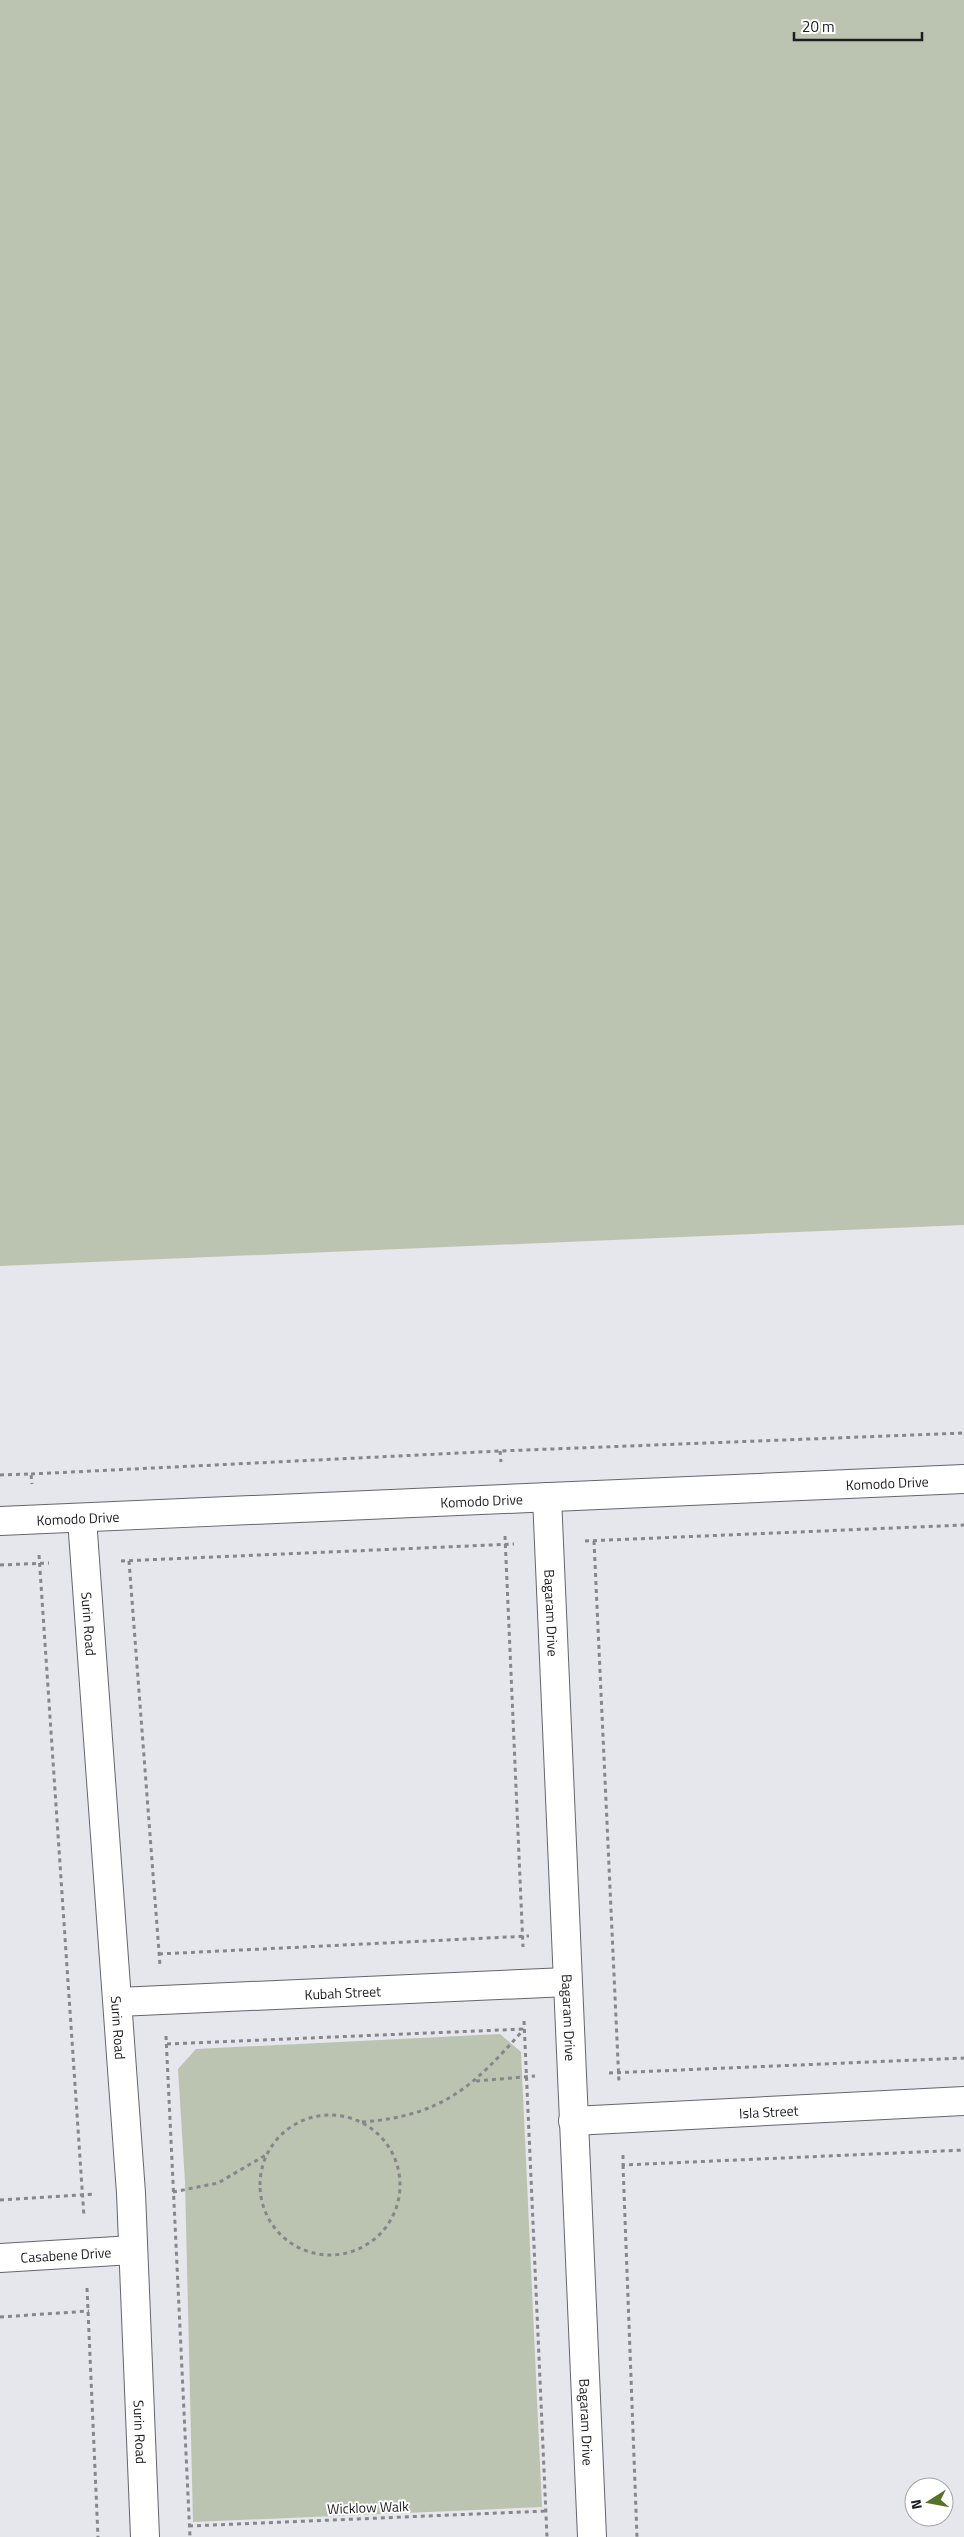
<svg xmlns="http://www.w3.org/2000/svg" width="964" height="2537" font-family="'Titillium Web',sans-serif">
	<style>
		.green { fill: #bbc4b1 }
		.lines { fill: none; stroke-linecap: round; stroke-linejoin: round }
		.minor-casing { stroke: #65666c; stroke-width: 30 }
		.path { stroke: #86868b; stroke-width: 3; stroke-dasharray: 4 4; stroke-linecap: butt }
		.minor { stroke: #fff; stroke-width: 28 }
		.labels { text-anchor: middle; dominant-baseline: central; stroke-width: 4; stroke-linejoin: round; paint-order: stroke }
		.street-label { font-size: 14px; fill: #1c1d1f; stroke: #fff }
	</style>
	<rect width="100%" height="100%" fill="#e6e6ed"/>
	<path class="green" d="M0 0H964V1225L0 1266Z
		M500 2034 521 2052 542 2507 193 2522 185 2182 178 2069 196 2049Z"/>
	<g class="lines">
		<g class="minor-casing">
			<g id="minor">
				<path id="s1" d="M547 1497 592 2537"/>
				<path id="s2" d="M82 1519 131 2193 145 2537"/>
				<path id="s3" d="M0 1521 964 1479"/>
				<path id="s4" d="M118 2002 567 1982"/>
				<path id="s5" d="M573 2121 964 2101"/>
				<path id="s6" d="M0 2258 133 2250"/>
			</g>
		</g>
		<path class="path" d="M500 1451 501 1462
			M31 1474 500 1451 964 1433
			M0 1475 31 1474 32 1484
			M505 1536 523 1947
			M585 1541 964 1525
			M594 1541 619 2083
			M39 1555 84 2217
			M121 1561 514 1544
			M129 1561 160 1965
			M0 1565 49 1563
			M159 1954 529 1936
			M524 2021 547 2537
			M166 2036 190 2537
			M167 2044 524 2029
			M609 2073 964 2058
			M476 2081 535 2076
			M260 2185a70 70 0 1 1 140 0a70 70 0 1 1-140 0Z
			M362 2122C442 2116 473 2087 524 2029
			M623 2155V2165L964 2150
			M623 2165 637 2537
			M173 2192 218 2183 266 2155
			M0 2200 94 2194
			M87 2288 98 2537
			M0 2317 89 2311
			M189 2526 547 2511"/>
		<use href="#minor" class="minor"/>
	</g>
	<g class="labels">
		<g class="street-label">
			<text stroke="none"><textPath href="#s3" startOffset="888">Komodo Drive</textPath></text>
			<text stroke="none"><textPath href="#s3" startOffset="482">Komodo Drive</textPath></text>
			<text stroke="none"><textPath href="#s3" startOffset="78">Komodo Drive</textPath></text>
			<text stroke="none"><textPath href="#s1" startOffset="116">Bagaram Drive</textPath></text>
			<text stroke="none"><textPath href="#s2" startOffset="105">Surin Road</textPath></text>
			<text stroke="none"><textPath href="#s4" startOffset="225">Kubah Street</textPath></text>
			<text stroke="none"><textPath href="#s1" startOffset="521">Bagaram Drive</textPath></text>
			<text stroke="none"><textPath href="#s2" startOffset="510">Surin Road</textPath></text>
			<text stroke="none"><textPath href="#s5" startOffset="196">Isla Street</textPath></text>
			<text stroke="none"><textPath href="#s6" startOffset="66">Casabene Drive</textPath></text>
			<text stroke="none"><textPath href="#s1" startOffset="926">Bagaram Drive</textPath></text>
			<text stroke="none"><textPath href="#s2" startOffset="915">Surin Road</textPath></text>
			<text transform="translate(368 2507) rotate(-2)">Wicklow Walk</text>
		</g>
	</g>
	<g transform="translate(929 2502) rotate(259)"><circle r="24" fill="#ffffff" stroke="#a4a5a5"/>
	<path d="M0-4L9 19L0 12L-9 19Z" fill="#557328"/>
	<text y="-8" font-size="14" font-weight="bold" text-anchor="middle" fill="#1c1d1f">N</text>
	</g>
	<path d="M794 32v8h128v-8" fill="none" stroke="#1c1d1f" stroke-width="2.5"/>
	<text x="802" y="32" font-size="15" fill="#1c1d1f" stroke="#ffffff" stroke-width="4" paint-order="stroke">20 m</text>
</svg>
